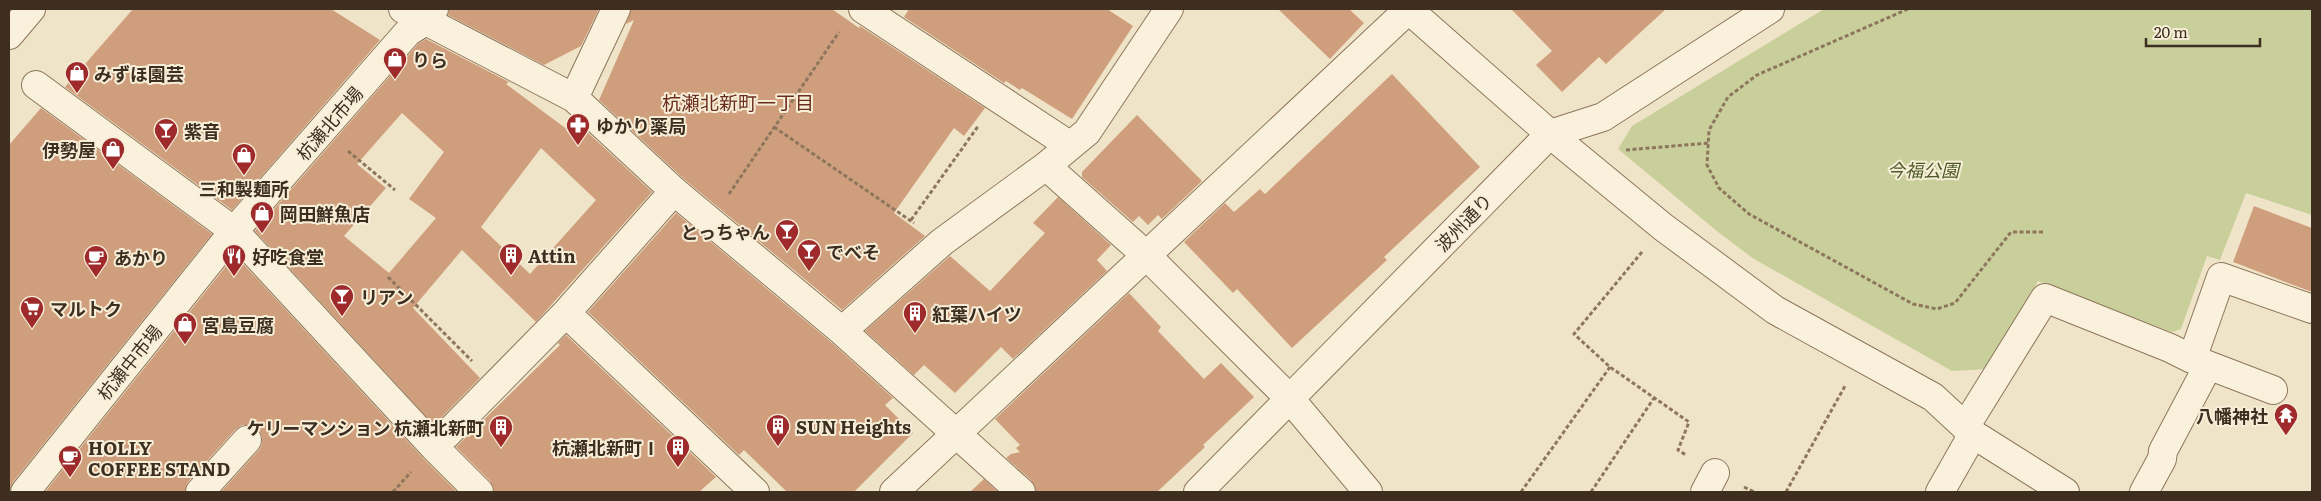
<svg xmlns="http://www.w3.org/2000/svg" width="2321" height="501" font-family="Literata,'Noto Sans JP',serif">
	<style>
		.green { fill: #c9cf9b }
		.building { fill: #cf9f7d; fill-rule: evenodd }
		.lines { fill: none; stroke-linecap: round; stroke-linejoin: round }
		.minor-casing { stroke: #8d765c; stroke-width: 30 }
		.path { stroke: #8d765c; stroke-width: 3; stroke-dasharray: 4 2.5; stroke-linecap: butt }
		.minor { stroke: #faf1dc; stroke-width: 28 }
		.labels { text-anchor: middle; dominant-baseline: central; stroke-width: 4; stroke-linejoin: round; paint-order: stroke }
		.poi-label { font-size: 18px; font-weight: bold; fill: #3d2e20; stroke: #f7eed8; text-anchor: start }
		.street-label { font-size: 18px; fill: #3d2e20; stroke: #f7eed8 }
		.park-label { font-size: 18px; font-style: italic; fill: #4d5a26; stroke: #f7eed8 }
		.neighbourhood-label { font-size: 19px; fill: #6b2e1e; stroke: #f7eed8 }
	</style>
	<rect width="100%" height="100%" fill="#f0e4c8"/>
	<path class="green" d="M1824 9H2312V215L2246 193 2220 260 2207 256 2181 329 2172 332 2038 281 1986 369 1952 371 1754 259 1718 232 1618 149 1632 126Z"/>
	<path class="building" d="M133 9H331L380 40 232 210 65 87Z
		M449 9H599L581 46 544 65 448 15Z
		M631 9H832L859 28 860 26 985 108 964 136 954 128 894 213 925 236 842 310 684 179 599 100 634 20 626 24Z
		M909 9H1107L1133 26 1072 119 1022 88 1020 90 1006 81 1004 83 904 17Z
		M1278 9H1349L1364 23 1330 59Z
		M1511 9H1666L1606 64 1599 57 1562 92 1536 65 1552 51Z
		M426 39 509 82 506 84 568 130 570 127 582 138 585 130 652 192 536 322 462 250 413 308 480 378 434 425 255 231 418 44ZM402 113 444 152 409 199 436 218 389 273 344 236 386 188 357 164ZM541 148 596 200 530 274 481 227Z
		M1392 74 1480 167 1384 257 1387 260 1292 348 1237 289 1233 293 1184 242 1225 203 1234 212 1260 189 1265 194Z
		M41 108 212 234 13 482 9 492V145Z
		M1137 115 1202 181 1162 219 1158 215 1148 225 1139 216 1133 222 1082 177V172Z
		M1058 197 1111 245 1097 260 1107 271 1013 359 1001 347 955 393 924 365 914 375 865 331 950 256 990 291 1045 233 1033 223Z
		M2254 206 2312 228V292L2233 262Z
		M676 213 832 343 893 398 885 405 913 433 854 492H787L744 450 739 455 588 312Z
		M235 255 423 458 457 492H221L259 450 262 444V436L258 429 250 425H242L235 430 188 482 185 492H45Z
		M1129 293 1161 327 1158 331 1204 379 1221 363 1254 397 1203 445 1205 447 1157 492H1036L1031 480 1006 458 1011 454 1020 452 1016 448 1020 445 995 419Z
		M566 335 716 477 699 492H494L490 481 456 447 560 345 558 343Z
		M984 479 998 492H970Z"/>
	<g class="lines">
		<g class="minor-casing">
			<path id="minor" d="M403 9 574 98 674 191 842 331 1021 492
				M863 9 1069 145
				M1408 9 1550 134 1663 227 1775 310 1933 397 1973 434 2065 492
				M9 35 31 9
				M36 85 234 231 434 447 479 492
				M574 98 616 9
				M1046 166 1147 256 1291 400 1368 492
				M566 313 755 492
				M842 331 942 242 1046 166 1087 132 1169 9
				M2192 359 2273 390
				M1965 427 2045 298 2170 348 2192 359 2221 277 2312 309
				M446 435 566 313 674 191
				M25 492 234 231 408 32 427 20 434 9
				M200 492 247 440
				M894 492 1409 9
				M1198 492 1550 134 1603 117 1770 9
				M1705 492 1715 473
				M1940 492 1973 434
				M2144 492 2162 459 2163 451 2208 366"/>
		</g>
		<path class="path" d="M1908 9 1757 75 1728 97 1709 130 1707 165 1719 188 1749 214 1913 304 1937 309 1955 303 2011 232H2043
			M774 127 914 223
			M1626 150 1709 143
			M348 151 395 190
			M729 194 839 32
			M911 220 979 125
			M1642 252 1574 334 1610 367 1689 422 1678 450 1686 455
			M388 277 472 361
			M1744 487 1754 492
			M393 492 411 472
			M1521 492 1610 367
			M1591 492 1654 398
			M1786 492 1845 386"/>
		<use href="#minor" class="minor"/>
	</g>
	<defs>
		<g id="shop-pin" transform="scale(1.25)"><path d="M0 17L-7.5 6A9.5 9.5 0 1 1 7.5 6Z" fill="#9e2a2b" stroke="#f7eed8"/><path d="M-5-2.5h2.3a2.7 3.5 0 0 1 5.4 0H5L5.5 6h-11ZM-1.5-2.5h3a1.5 2.3 0 0 0-3 0Z" fill="#fff"/></g>
		<g id="pharmacy-pin" transform="scale(1.25)"><path d="M0 17L-7.5 6A9.5 9.5 0 1 1 7.5 6Z" fill="#9e2a2b" stroke="#f7eed8"/><path d="M-2-6h4v4h4v4h-4v4h-4v-4h-4v-4h4Z" fill="#fff"/></g>
		<g id="bar-pin" transform="scale(1.25)"><path d="M0 17L-7.5 6A9.5 9.5 0 1 1 7.5 6Z" fill="#9e2a2b" stroke="#f7eed8"/><path d="M-6-5H6L.8 .8V4.5H3.5V6h-7V4.5H-.8V.8Z" fill="#fff"/></g>
		<g id="building-pin" transform="scale(1.25)"><path d="M0 17L-7.5 6A9.5 9.5 0 1 1 7.5 6Z" fill="#9e2a2b" stroke="#f7eed8"/><path d="M-4-6H4V6H1V3H-1V6H-4ZM-2.5-4.3h1.7v1.8h-1.7ZM.8-4.3h1.7v1.8H.8ZM-2.5-1h1.7V.8h-1.7ZM.8-1h1.7V.8H.8Z" fill="#fff"/></g>
		<g id="restaurant-pin" transform="scale(1.25)"><path d="M0 17L-7.5 6A9.5 9.5 0 1 1 7.5 6Z" fill="#9e2a2b" stroke="#f7eed8"/><path d="M-5-6h1v4h1v-4h1v4h1v-4h1v5L-1.5 .5V6h-2V.5L-5-1ZM5-6V6H3V1.5H1.5Q1.5-4 5-6Z" fill="#fff"/></g>
		<g id="cafe-pin" transform="scale(1.25)"><path d="M0 17L-7.5 6A9.5 9.5 0 1 1 7.5 6Z" fill="#9e2a2b" stroke="#f7eed8"/><path d="M-5.5-4.5H6V0H3Q3 3.5 0 3.5H-2.5Q-5.5 3.5-5.5 0ZM3-3.2v2h1.7v-2ZM-6 4.5H4V6H-6Z" fill="#fff"/></g>
		<g id="supermarket-pin" transform="scale(1.25)"><path d="M0 17L-7.5 6A9.5 9.5 0 1 1 7.5 6Z" fill="#9e2a2b" stroke="#f7eed8"/><path d="M-6-5.5h2.5l.6 2H6L4.5 2H-2.5L-4.4-4H-6ZM-1.5 3.2a1.3 1.3 0 1 0 .1 0ZM3 3.2a1.3 1.3 0 1 0 .1 0Z" fill="#fff"/></g>
		<g id="temple-pin" transform="scale(1.25)"><path d="M0 17L-7.5 6A9.5 9.5 0 1 1 7.5 6Z" fill="#9e2a2b" stroke="#f7eed8"/><path d="M0-6L5-2H3V0L6.5 2.5H4V6H1.5V3h-3V6H-4V2.5H-6.5L-3 0V-2H-5Z" fill="#fff"/></g>
	</defs>
	<g fill-rule="evenodd">
		<use href="#shop-pin" x="395" y="59"/>
		<use href="#shop-pin" x="77" y="73"/>
		<use href="#pharmacy-pin" x="578" y="125"/>
		<use href="#bar-pin" x="166" y="130"/>
		<use href="#shop-pin" x="113" y="149"/>
		<use href="#shop-pin" x="244" y="155"/>
		<use href="#shop-pin" x="262" y="213"/>
		<use href="#bar-pin" x="787" y="231"/>
		<use href="#bar-pin" x="809" y="251"/>
		<use href="#building-pin" x="511" y="255"/>
		<use href="#restaurant-pin" x="234" y="256"/>
		<use href="#cafe-pin" x="96" y="257"/>
		<use href="#bar-pin" x="342" y="296"/>
		<use href="#supermarket-pin" x="32" y="308"/>
		<use href="#building-pin" x="915" y="313"/>
		<use href="#shop-pin" x="185" y="324"/>
		<use href="#temple-pin" x="2286" y="415"/>
		<use href="#building-pin" x="778" y="426"/>
		<use href="#building-pin" x="501" y="427"/>
		<use href="#building-pin" x="678" y="447"/>
		<use href="#cafe-pin" x="70" y="457"/>
	</g>
	<g class="labels">
		<g class="poi-label">
			<text x="412" y="59">りら</text>
			<text x="94" y="73">みずほ園芸</text>
			<text x="596" y="125">ゆかり薬局</text>
			<text x="184" y="130">紫音</text>
			<text x="96" y="149" text-anchor="end">伊勢屋</text>
			<text x="244" y="188" text-anchor="middle">三和製麺所</text>
			<text x="280" y="213">岡田鮮魚店</text>
			<text x="770" y="231" text-anchor="end">とっちゃん</text>
			<text x="826" y="251">でべそ</text>
			<text x="528" y="255">Attin</text>
			<text x="252" y="256">好吃食堂</text>
			<text x="114" y="257">あかり</text>
			<text x="360" y="296">リアン</text>
			<text x="50" y="308">マルトク</text>
			<text x="932" y="313">紅葉ハイツ</text>
			<text x="202" y="324">宮島豆腐</text>
			<text x="2268" y="415" text-anchor="end">八幡神社</text>
			<text x="796" y="426">SUN Heights</text>
			<text x="484" y="427" text-anchor="end">ケリーマンション 杭瀬北新町</text>
			<text x="88" y="447">HOLLY<tspan x="88" dy="21">COFFEE STAND</tspan></text>
			<text x="660" y="447" text-anchor="end">杭瀬北新町Ⅰ</text>
		</g>
		<g class="street-label">
			<text transform="translate(329 123) rotate(-49)">杭瀬北市場</text>
			<text transform="translate(1463 222) rotate(-46)">波州通り</text>
			<text transform="translate(129 362) rotate(-51)">杭瀬中市場</text>
		</g>
		<g class="park-label">
			<text x="1923" y="169">今福公園</text>
		</g>
		<g class="neighbourhood-label">
			<text x="738" y="102">杭瀬北新町一丁目</text>
		</g>
	</g>
	<rect width="2321" height="501" fill="none" stroke="#3d2e20" stroke-width="20"/>
	<path d="M2146 38v8h114v-8" fill="none" stroke="#3d2e20" stroke-width="2.5"/>
	<text x="2154" y="38" font-size="15" fill="#3d2e20" stroke="#f7eed8" stroke-width="4" paint-order="stroke">20 m</text>
</svg>
